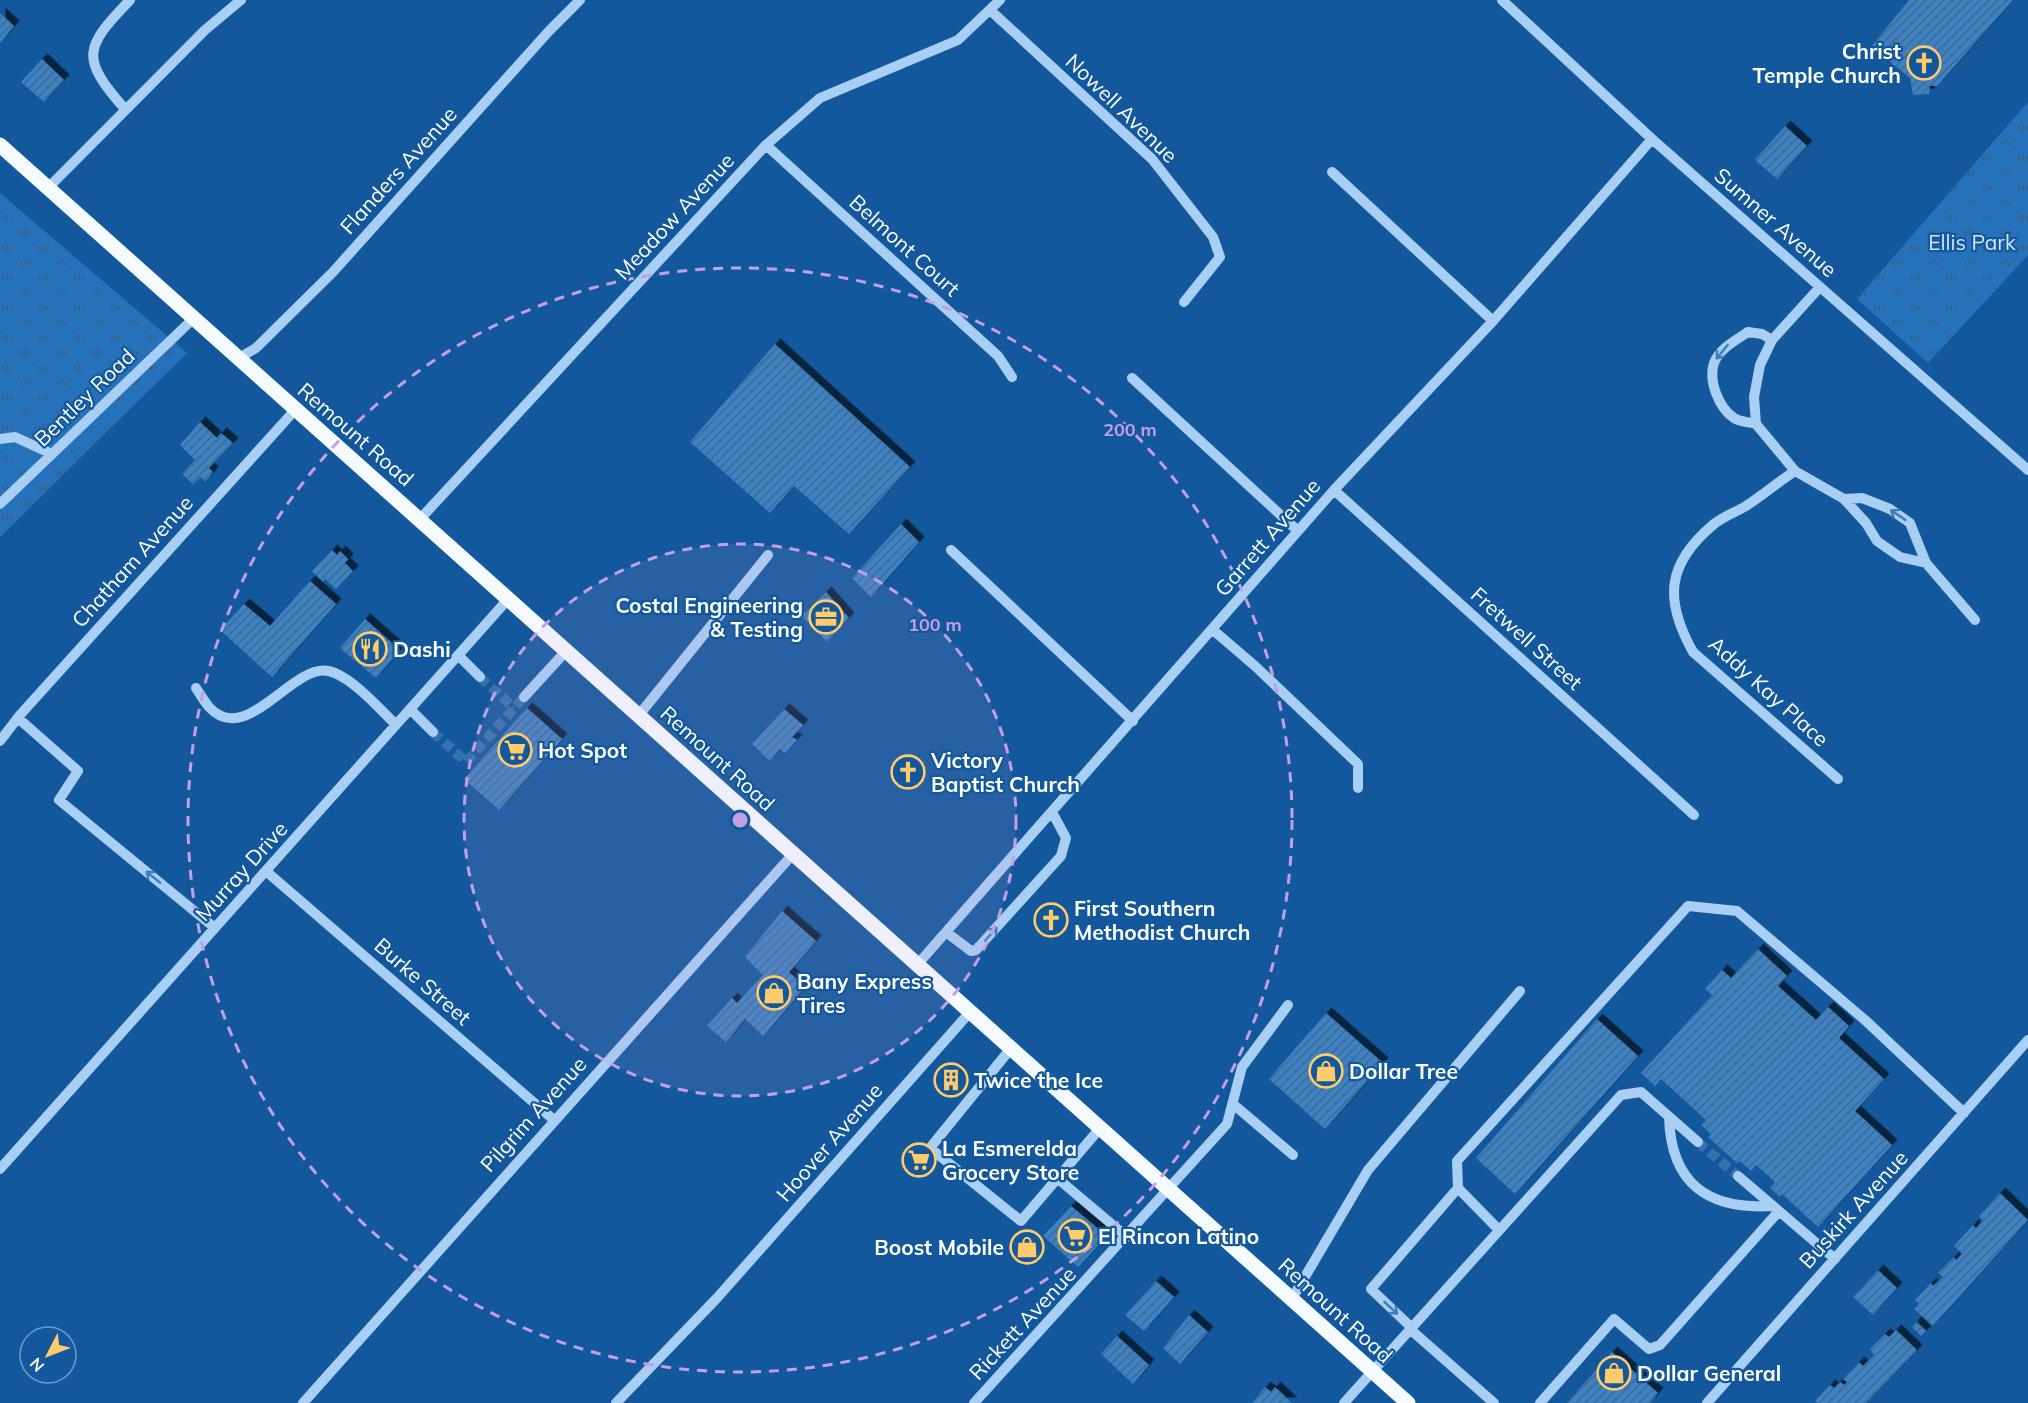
<svg xmlns="http://www.w3.org/2000/svg" width="2028" height="1403" font-family="Mulish,sans-serif">
	<style>
		.park { fill: url(#park-tufts) }
		.building { fill: url(#building-hatch); filter: url(#shadow) }
		.lines { fill: none; stroke-linecap: round; stroke-linejoin: round }
		.minor-tunnel { stroke: #3671ab; stroke-width: 10; stroke-dasharray: 10 5; stroke-linecap: butt }
		.minor { stroke: #a9cff4; stroke-width: 10 }
		.major { stroke: #f5faff; stroke-width: 15 }
		.oneway { stroke: #407cb6 }
		.ring { fill: none; stroke: #c4a0e2; stroke-width: 3; stroke-dasharray: 10 8 }
		.labels { text-anchor: middle; dominant-baseline: central; stroke-width: 4.5; stroke-linejoin: round; paint-order: stroke }
		.poi-label { font-size: 21px; font-weight: bold; fill: #fff; stroke: #13589c; text-anchor: start }
		.street-label { font-size: 21px; fill: #fff; stroke: #13589c }
		.park-label { font-size: 21px; fill: #d1e8fd; stroke: #13589c }
		.centre { fill: #c4a0e2; stroke: #13589c; stroke-width: 3 }
		.ring-label { font-size: 18px; text-anchor: middle; font-weight: bold; fill: #c4a0e2; stroke: #13589c; stroke-width: 4.5; stroke-linejoin: round; paint-order: stroke }
	</style>
	<defs>
		<pattern id="park-tufts" width="24" height="20" patternUnits="userSpaceOnUse" patternTransform="scale(1.5)"><rect width="24" height="20" fill="#2672ba"/><path d="M3 7l-1-3M5 7V3M7 7l1-3M15 17l-1-3M17 17v-4M19 17l1-3" fill="none" stroke="#3b5d7e"/></pattern>
		<pattern id="building-hatch" width="6" height="6" patternUnits="userSpaceOnUse" patternTransform="scale(1.5)"><rect width="6" height="6" fill="#3c81c3"/><path d="M-1 1l2-2M0 6l6-6M5 7l2-2" fill="none" stroke="#43698d"/></pattern>
		<filter id="shadow"><feDropShadow dx="5.5" dy="-5.5" stdDeviation="0" flood-color="#0009"/></filter>
	</defs>
	<rect width="100%" height="100%" fill="#13589c"/>
	<path class="park" d="M2028 102V255L1928 363 1857 299Z
		M0 193 187 353 0 537Z"/>
	<path class="building" d="M1909 0H2013L1937 86H1930L1929 94 1913 95 1910 78 1871 47Z
		M0 13 14 26 0 43Z
		M42 59 64 80 44 102 21 82Z
		M1785 126 1807 146 1777 179 1755 160Z
		M775 344 910 467 849 534 794 486 770 513 690 442Z
		M200 422 217 438 221 433 233 443 209 468 213 472 205 482 201 477 193 484 182 474 195 460 180 445Z
		M901 524 919 542 871 597 852 578Z
		M332 550 337 555 340 551 348 559 345 563 353 571 336 589 325 579 323 582 312 571Z
		M310 581 336 604 272 677 220 630 244 604 270 626Z
		M826 592 849 618 827 642 802 616Z
		M365 619 400 650 376 678 340 648Z
		M527 708 562 739 499 810 464 779Z
		M784 709 803 725 792 737 797 740 785 753 780 749 770 761 752 744Z
		M782 911 816 941 789 972 805 987 763 1036 745 1019 726 1042 707 1026 732 998 737 1003 763 975 745 957Z
		M1758 949 1787 976 1778 986 1816 1020 1828 1007 1849 1026 1839 1038 1884 1079 1855 1111 1892 1145 1818 1227 1782 1194 1780 1197 1770 1188 1775 1182 1756 1165 1751 1171 1740 1161 1737 1163 1708 1137 1711 1134 1701 1125 1706 1120 1661 1079 1655 1086 1641 1073 1712 995 1705 989 1722 970 1731 978Z
		M1326 1013 1383 1063 1325 1129 1269 1079Z
		M1597 1019 1638 1056 1515 1194 1476 1158Z
		M955 1069 960 1075 947 1090 942 1085Z
		M2000 1193 2028 1220 1933 1326 1914 1309 1919 1304 1915 1300 1931 1283 1933 1286 1943 1277 1938 1273 1954 1257 1956 1260 1962 1254 1954 1246 1973 1225 1976 1228 1983 1220 1979 1216Z
		M1071 1206 1107 1236 1078 1267 1043 1236Z
		M1878 1270 1897 1288 1873 1315 1853 1297Z
		M1156 1281 1174 1297 1144 1331 1125 1315Z
		M1189 1315 1208 1332 1180 1364 1163 1348Z
		M1916 1322 1926 1331 1921 1336 1912 1327Z
		M1896 1330 1917 1350 1866 1403H1818L1815 1401 1830 1385 1834 1388 1840 1382 1844 1385 1847 1382 1843 1379 1859 1362 1863 1366 1874 1355 1870 1349 1885 1334 1889 1337Z
		M1117 1336 1149 1365 1133 1384 1101 1354Z
		M1612 1352 1658 1393 1650 1403H1567Z
		M1265 1387 1271 1392 1275 1387 1292 1403H1252Z"/>
	<g class="lines">
		<path class="minor-tunnel" d="M480 677 514 708
			M433 732 466 762 524 697
			M1698 1142 1738 1176"/>
		<path class="minor" d="M1502 0 1652 139 2028 470
			M990 10 1152 159 1213 237 1220 257 1184 302
			M125 109C79 57 85 47 130 0
			M766 145 998 356 1012 377
			M1332 172 1493 321
			M48 188 205 30 241 0
			M1820 287 1772 340 1760 365 1754 397 1756 424 1795 471 1844 499 1866 523 1877 541 1900 557 1926 563
			M239 358 256 348 333 272 549 31 580 0
			M1132 378 1298 531
			M1756 424C1750 422 1739 422 1734 418 1719 408 1708 381 1714 363 1719 349 1736 340 1748 332L1762 334 1772 340
			M0 439 15 437 52 454
			M1795 471C1778 482 1763 495 1746 506 1736 512 1724 516 1714 524 1666 564 1664 600 1693 652L1838 779
			M1334 490 1694 815
			M1844 499 1862 498 1890 509 1910 523 1926 563 1975 620
			M0 504 195 317
			M421 518 766 145 820 98 958 40 1000 0
			M951 550 1133 721
			M1213 630 1255 666 1358 764V788
			M458 655 480 677
			M196 688C200 694 204 701 209 707 246 748 292 664 328 671 350 675 380 709 396 725
			M524 697 567 650
			M410 709 433 732
			M639 715 768 555
			M18 718 78 771 59 800 215 928
			M0 741 20 715 295 410
			M267 872 554 1120
			M946 932 971 951 976 950 1061 856 1066 838 1052 812
			M917 965 1334 490 1493 321 1652 139
			M1012 1047 930 1148 1021 1221 1101 1127
			M1233 1104 1293 1155
			M1669 1117C1671 1184 1708 1210 1773 1206
			M0 1169 509 598
			M1738 1176 1835 1259
			M1057 1178 1127 1237
			M1499 1230 1458 1188 1457 1161 1688 906 1737 911 1865 1020 1964 1113
			M1293 1297 1368 1170 1520 991
			M1412 1328 1371 1289 1458 1188
			M1411 1330 1494 1403
			M303 1403 793 854
			M616 1403 717 1298 971 1011
			M974 1403 1227 1124 1242 1067 1288 1005
			M1344 1403 1621 1095 1641 1092 1698 1142
			M1540 1403 1614 1319 1649 1349 1660 1345 1779 1211
			M1707 1403 2028 1040"/>
		<path class="major" d="M0 145 1408 1403"/>
	</g>
	<defs><path id="oneway-shaft" d="M-6 0H5M1.5-3L5.5 0L1.5 3" fill="none" stroke-width="1.6" stroke-linecap="round" stroke-linejoin="round" transform="scale(1.5)"/></defs>
	<g class="oneway">
		<use href="#oneway-shaft" transform="translate(1722 352) rotate(129)"/>
		<use href="#oneway-shaft" transform="translate(1898 515) rotate(-146)"/>
		<use href="#oneway-shaft" transform="translate(153 877) rotate(-141)"/>
		<use href="#oneway-shaft" transform="translate(991 934) rotate(-48)"/>
		<use href="#oneway-shaft" transform="translate(1391 1308) rotate(43)"/>
	</g>
	<circle cx="740" cy="820" r="276" fill="#c4a0e2" fill-opacity=".12"/>
	<g class="ring">
		<circle cx="740" cy="820" r="276"/>
		<circle cx="740" cy="820" r="552"/>
	</g>
	<defs>
		<g id="church-ring" transform="scale(1.725)"><circle r="9.5" fill="#13589c" stroke="#ffcb6b" stroke-width="1.5"/><path d="M-1.2-6h2.4v3.5h3.3v2.4h-3.3V6h-2.4V-.1h-3.3v-2.4h3.3Z" fill="#ffcb6b"/></g>
		<g id="office-ring" transform="scale(1.725)"><circle r="9.5" fill="#13589c" stroke="#ffcb6b" stroke-width="1.5"/><path d="M-6-3h4V-5.5h4V-3h4V5H-6ZM-1-4.5V-3h2v-1.5ZM-6 0V1H6V0Z" fill="#ffcb6b"/></g>
		<g id="restaurant-ring" transform="scale(1.725)"><circle r="9.5" fill="#13589c" stroke="#ffcb6b" stroke-width="1.5"/><path d="M-5-6h1v4h1v-4h1v4h1v-4h1v5L-1.5 .5V6h-2V.5L-5-1ZM5-6V6H3V1.5H1.5Q1.5-4 5-6Z" fill="#ffcb6b"/></g>
		<g id="supermarket-ring" transform="scale(1.725)"><circle r="9.5" fill="#13589c" stroke="#ffcb6b" stroke-width="1.5"/><path d="M-6-5.5h2.5l.6 2H6L4.5 2H-2.5L-4.4-4H-6ZM-1.5 3.2a1.3 1.3 0 1 0 .1 0ZM3 3.2a1.3 1.3 0 1 0 .1 0Z" fill="#ffcb6b"/></g>
		<g id="shop-ring" transform="scale(1.725)"><circle r="9.5" fill="#13589c" stroke="#ffcb6b" stroke-width="1.5"/><path d="M-5-2.5h2.3a2.7 3.5 0 0 1 5.4 0H5L5.5 6h-11ZM-1.5-2.5h3a1.5 2.3 0 0 0-3 0Z" fill="#ffcb6b"/></g>
		<g id="building-ring" transform="scale(1.725)"><circle r="9.5" fill="#13589c" stroke="#ffcb6b" stroke-width="1.5"/><path d="M-4-6H4V6H1V3H-1V6H-4ZM-2.5-4.3h1.7v1.8h-1.7ZM.8-4.3h1.7v1.8H.8ZM-2.5-1h1.7V.8h-1.7ZM.8-1h1.7V.8H.8Z" fill="#ffcb6b"/></g>
	</defs>
	<g fill-rule="evenodd">
		<use href="#church-ring" x="1924" y="63"/>
		<use href="#office-ring" x="826" y="617"/>
		<use href="#restaurant-ring" x="370" y="649"/>
		<use href="#supermarket-ring" x="515" y="750"/>
		<use href="#church-ring" x="908" y="772"/>
		<use href="#church-ring" x="1051" y="920"/>
		<use href="#shop-ring" x="774" y="993"/>
		<use href="#shop-ring" x="1326" y="1071"/>
		<use href="#building-ring" x="951" y="1080"/>
		<use href="#supermarket-ring" x="919" y="1160"/>
		<use href="#supermarket-ring" x="1075" y="1236"/>
		<use href="#shop-ring" x="1027" y="1247"/>
		<use href="#shop-ring" x="1614" y="1373"/>
	</g>
	<g class="labels">
		<g class="poi-label">
			<text x="1901" y="51" text-anchor="end">Christ<tspan x="1901" dy="24">Temple Church</tspan></text>
			<text x="803" y="605" text-anchor="end">Costal Engineering<tspan x="803" dy="24">&amp; Testing</tspan></text>
			<text x="393" y="649">Dashi</text>
			<text x="538" y="750">Hot Spot</text>
			<text x="931" y="760">Victory<tspan x="931" dy="24">Baptist Church</tspan></text>
			<text x="1074" y="908">First Southern<tspan x="1074" dy="24">Methodist Church</tspan></text>
			<text x="797" y="981">Bany Express<tspan x="797" dy="24">Tires</tspan></text>
			<text x="1349" y="1071">Dollar Tree</text>
			<text x="974" y="1080">Twice the Ice</text>
			<text x="942" y="1148">La Esmerelda<tspan x="942" dy="24">Grocery Store</tspan></text>
			<text x="1098" y="1236">El Rincon Latino</text>
			<text x="1004" y="1247" text-anchor="end">Boost Mobile</text>
			<text x="1637" y="1373">Dollar General</text>
		</g>
		<g class="street-label">
			<text transform="translate(1122 108) rotate(44)">Nowell Avenue</text>
			<text transform="translate(398 170) rotate(-48)">Flanders Avenue</text>
			<text transform="translate(674 216) rotate(-47)">Meadow Avenue</text>
			<text transform="translate(1776 222) rotate(41)">Sumner Avenue</text>
			<text transform="translate(905 245) rotate(42)">Belmont Court</text>
			<text transform="translate(84 397) rotate(-44)">Bentley Road</text>
			<text transform="translate(356 434) rotate(41)">Remount Road</text>
			<text transform="translate(1267 537) rotate(-49)">Garrett Avenue</text>
			<text transform="translate(132 561) rotate(-48)">Chatham Avenue</text>
			<text transform="translate(1527 638) rotate(42)">Fretwell Street</text>
			<text transform="translate(1769 691) rotate(42)">Addy Kay Place</text>
			<text transform="translate(718 758) rotate(42)">Remount Road</text>
			<text transform="translate(241 871) rotate(-48)">Murray Drive</text>
			<text transform="translate(423 981) rotate(41)">Burke Street</text>
			<text transform="translate(533 1114) rotate(-48)">Pilgrim Avenue</text>
			<text transform="translate(829 1142) rotate(-49)">Hoover Avenue</text>
			<text transform="translate(1853 1209) rotate(-48)">Buskirk Avenue</text>
			<text transform="translate(1336 1310) rotate(42)">Remount Road</text>
			<text transform="translate(1022 1323) rotate(-47)">Rickett Avenue</text>
		</g>
		<g class="park-label">
			<text x="1972" y="242">Ellis Park</text>
		</g>
	</g>
	<circle cx="740" cy="820" r="9" class="centre"/>
	<g class="ring-label">
		<text x="1130" y="436">200 m</text>
		<text x="935" y="631">100 m</text>
	</g>
	<g transform="translate(48 1355) rotate(228)"><circle r="28" fill="#13589c" stroke="#719bc4" stroke-width="1.5"/>
	<path d="M0-4.5L10 22L0 15L-10 22Z" fill="#ffcb6b"/>
	<text y="-9" font-size="16" font-weight="bold" text-anchor="middle" fill="#ffffff">N</text>
	</g>
</svg>
